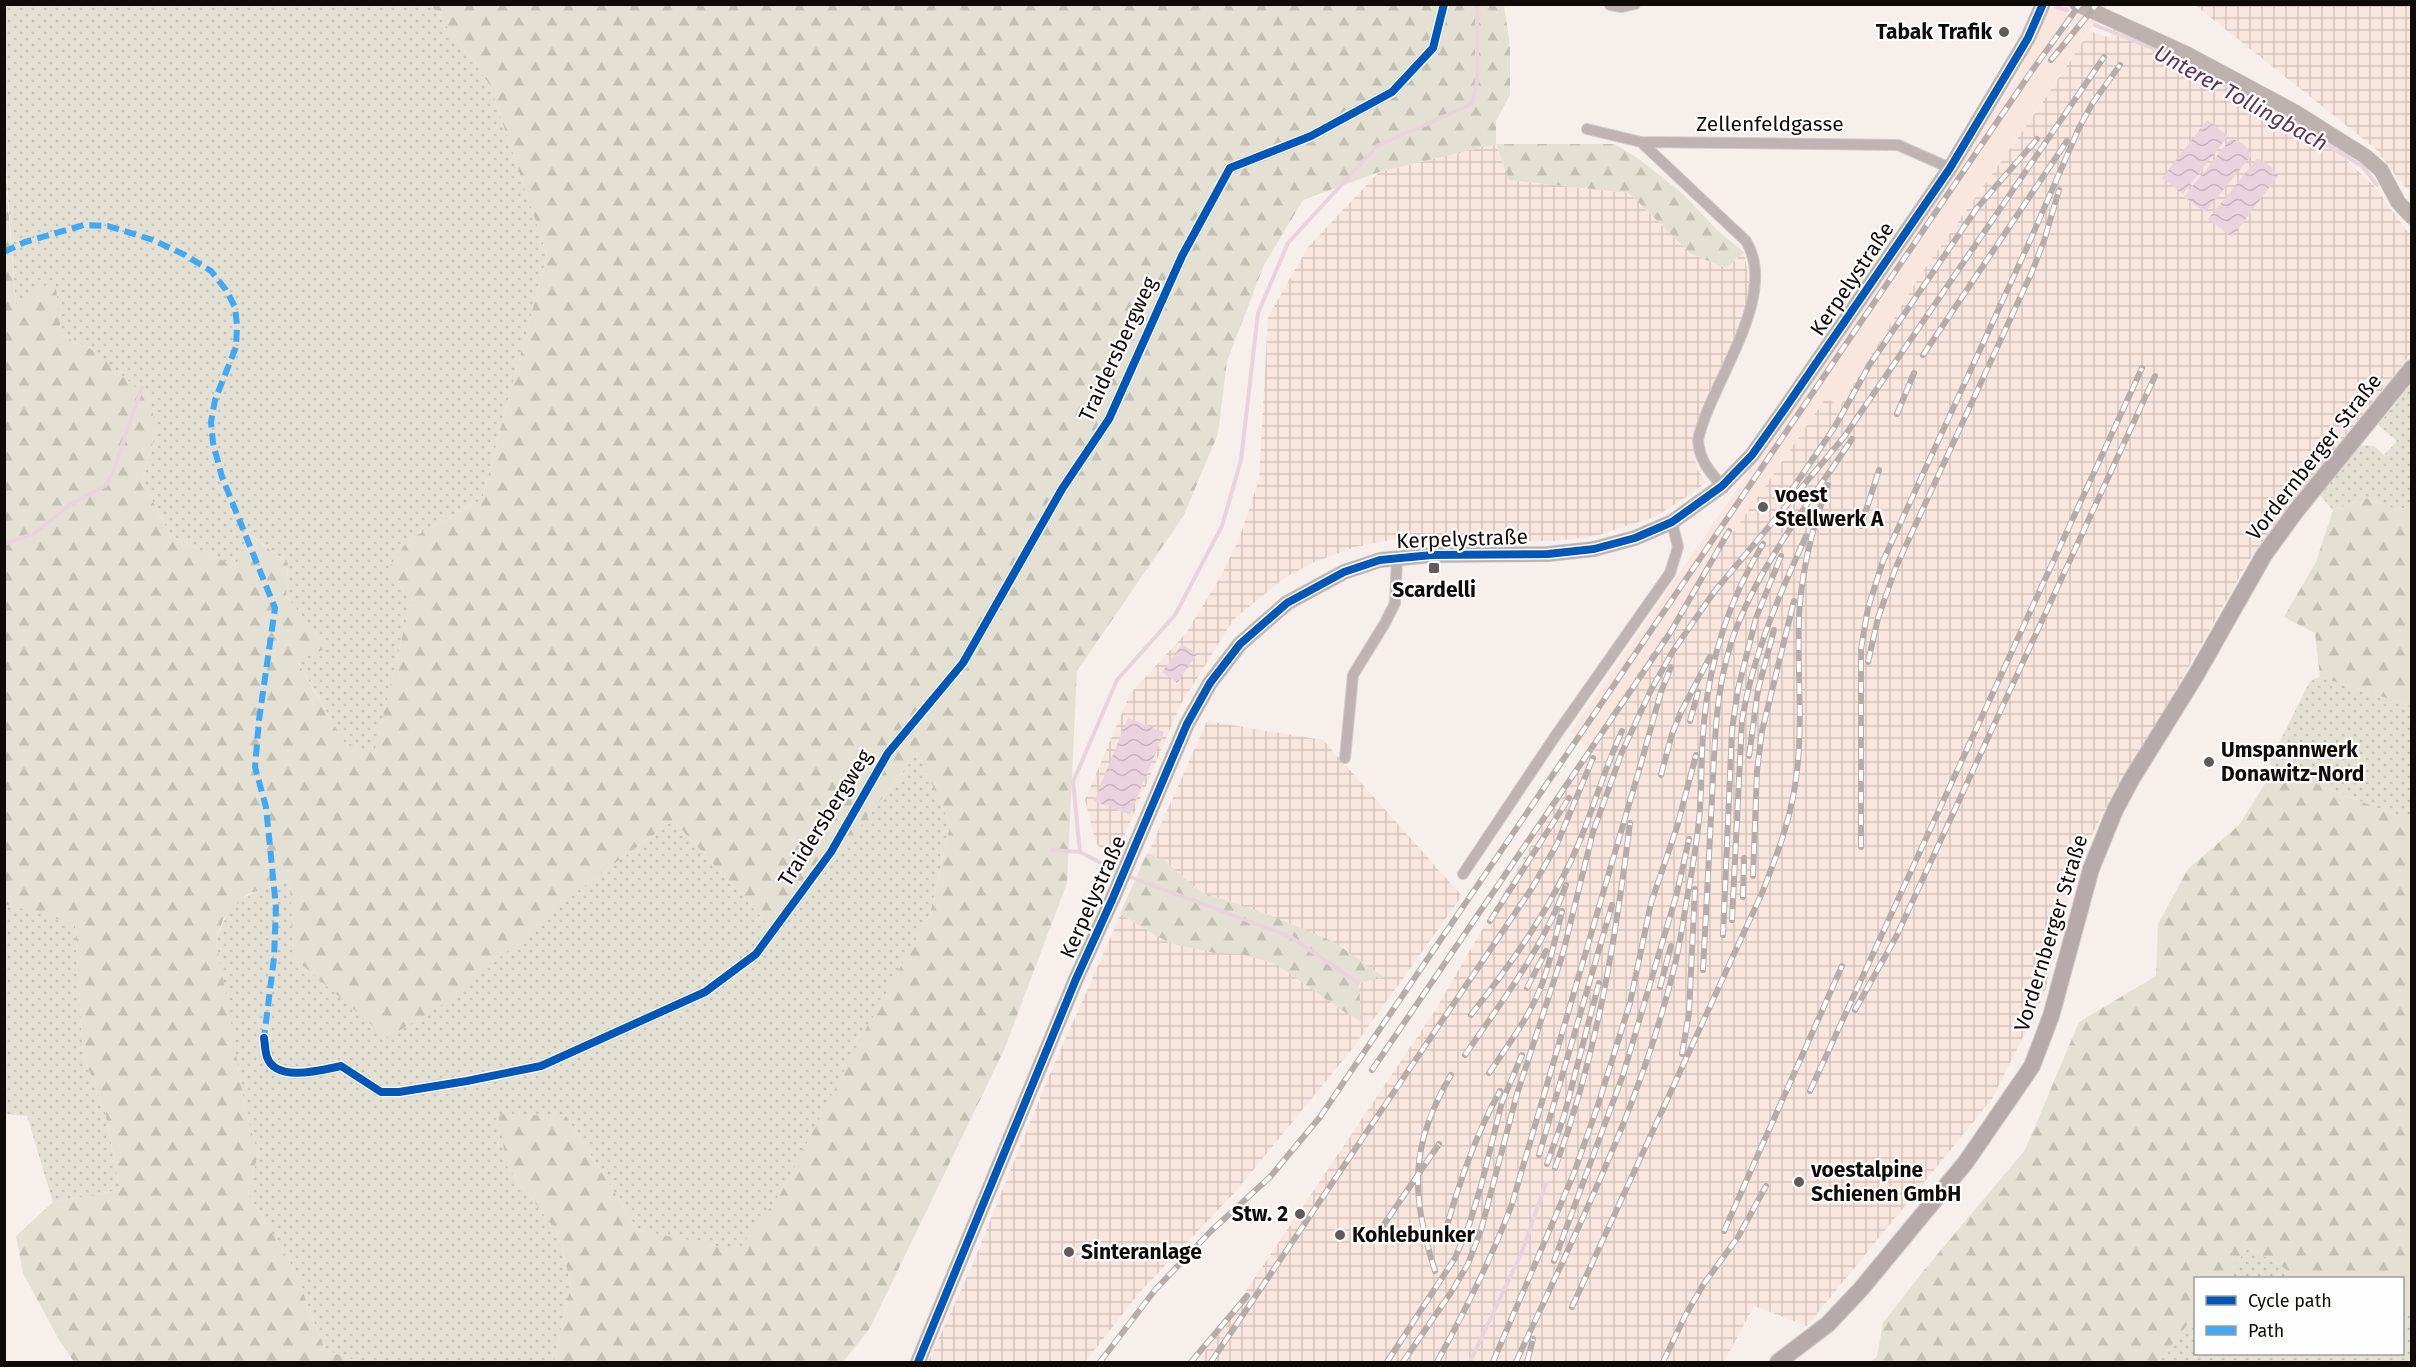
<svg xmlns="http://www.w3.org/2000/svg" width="2416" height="1367" font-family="'Fira Sans',sans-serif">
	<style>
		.built { fill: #f9e6df }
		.industrial { fill: url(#industrial-grid) }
		.grass { fill: url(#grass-dots) }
		.forest { fill: url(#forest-firs) }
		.water { fill: url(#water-waves) }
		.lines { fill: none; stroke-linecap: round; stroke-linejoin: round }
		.stream { stroke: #ebd2df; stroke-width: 4 }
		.street-casing { stroke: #d1cbc8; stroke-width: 12 }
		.secondary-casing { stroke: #d1cbc8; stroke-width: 16 }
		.primary-casing { stroke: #d1cbc8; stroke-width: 18 }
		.street { stroke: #bfb3b3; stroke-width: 10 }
		.secondary { stroke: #beb2b0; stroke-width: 15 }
		.primary { stroke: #b7aaab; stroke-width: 16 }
		.rail-casing { stroke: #b6adab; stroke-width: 6 }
		.rail { stroke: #fefefe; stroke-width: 4; stroke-dasharray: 11; stroke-linecap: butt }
		.quiet { stroke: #3fa9f5; stroke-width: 6; stroke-dasharray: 12 6; stroke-linecap: butt }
		.cycleway-casing { stroke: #fefefe; stroke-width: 11 }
		.cycleway { stroke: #0057b8; stroke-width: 8 }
		.poi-dot { fill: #615a58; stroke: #fefefe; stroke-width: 2 }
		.labels { text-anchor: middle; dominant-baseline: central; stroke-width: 4.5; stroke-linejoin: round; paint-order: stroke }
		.poi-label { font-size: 21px; font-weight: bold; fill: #100a08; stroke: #fefefe; text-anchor: start }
		.street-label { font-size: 21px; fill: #100a08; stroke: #fefefe }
		.water-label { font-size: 22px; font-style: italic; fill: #603552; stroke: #fefefe }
	</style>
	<defs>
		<pattern id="industrial-grid" width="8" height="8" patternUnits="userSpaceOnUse" patternTransform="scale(1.5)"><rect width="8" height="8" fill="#f9e6df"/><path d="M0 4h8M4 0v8" fill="none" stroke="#d4c4be"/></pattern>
		<pattern id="grass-dots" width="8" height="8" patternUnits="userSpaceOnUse" patternTransform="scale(1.5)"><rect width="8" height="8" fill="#e4e1d4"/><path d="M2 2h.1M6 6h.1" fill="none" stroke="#c3c0b4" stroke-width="1.8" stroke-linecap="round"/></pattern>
		<pattern id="forest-firs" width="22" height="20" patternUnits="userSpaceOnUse" patternTransform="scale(1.5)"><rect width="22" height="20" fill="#e4e1d4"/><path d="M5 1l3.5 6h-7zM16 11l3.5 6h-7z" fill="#c3c0b4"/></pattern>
		<pattern id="water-waves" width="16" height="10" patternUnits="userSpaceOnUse" patternTransform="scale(1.5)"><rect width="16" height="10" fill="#ebd2df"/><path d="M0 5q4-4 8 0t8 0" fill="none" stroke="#c8b3be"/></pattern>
	</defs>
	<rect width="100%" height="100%" fill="#f7efec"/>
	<path class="built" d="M2059 5H2104L2106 6 2038 108 1921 274 1840 406 1826 399 1588 747 1571 732 1972 145 2015 80 2042 22 2051 8Z"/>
	<path class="industrial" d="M2195 5H2411V192L2402 184 2376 149Z
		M2113 29 2179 58 2299 123 2349 154 2346 160 2375 187 2407 231 2411 233V354L2292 502 2249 560 2159 720 2118 784 2076 866 2044 995 1992 1099 1807 1326 1754 1306 1724 1362H1198L1436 1009 1588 747 1713 562 1826 398 1840 406 1921 274 2038 109 2090 31 2111 38Z
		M1496 144 1509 180 1629 193 1691 254 1726 268 1744 252 1751 294 1741 329 1719 370 1696 430 1694 453 1697 469 1706 482 1688 496 1654 517 1599 535 1556 541H1506L1438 536 1401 538 1355 547 1312 563 1283 579 1233 620 1180 706 1113 862 1096 843 1085 800 1130 694 1186 633 1221 576 1239 539 1259 479 1268 317 1308 247 1379 172Z
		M1207 721 1323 740 1462 896 1353 1048 1236 1191 1139 1293 1085 1362H928L971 1268 1048 1078Z"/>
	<path class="grass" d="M4 5H431L490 85 547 255 482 499 408 540 412 596 374 754 344 742 297 660 326 648 286 596 288 563 251 535 235 566 171 536 142 481 156 432 93 350 61 335 16 305 5 155Z
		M2411 384V506L2397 510 2368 498 2333 510 2319 494 2360 445 2374 446 2384 455 2397 441 2378 425Z
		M2320 677 2411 706V821L2275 768 2269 763 2310 681Z
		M918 752 950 824 930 914 781 1193 738 1251 638 1230 566 1116 507 1166 557 1232 571 1284 554 1362H360L325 1350 294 1269 248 1194 258 1154 245 1110 216 943C230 895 246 894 291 881L583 887 673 820 777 934Z
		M5 904 75 923 83 1055 105 1111 120 1190 53 1202 27 1116 5 1114Z
		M2248 1248 2277 1263 2297 1278H2224Z
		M2411 1305V1362H2158L2195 1315 2196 1354H2402L2403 1322Z"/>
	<path class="forest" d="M431 5H1504L1510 46V95L1496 121V144H1614L1639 159 1683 194 1718 231 1744 252 1726 268 1691 254 1629 193 1509 180 1496 144 1379 172 1303 200 1264 265 1227 361 1218 434 1184 515 1077 671 1067 883 1004 1050 870 1328 843 1362H554L571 1284 557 1232 507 1166 498 1114 566 1116 638 1230 738 1250 781 1193 867 1027 930 914 950 825 918 752 777 934 673 820 583 887 450 1000 387 1038 293 957 290 881 247 894 223 919 216 943 230 1015 245 1110 258 1154 248 1194 294 1269 325 1350 360 1362H74L58 1338 23 1273 16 1236 53 1202 120 1190 105 1111 83 1055 75 924 5 904 4 155 16 304 55 279 61 335 93 350 151 400 156 432 142 481 171 536 235 566 250 535 288 563 286 596 327 648 297 661 344 742 374 753 412 596 387 570 408 540 482 499 547 255 490 85Z
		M2368 498 2397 510 2411 506V706L2320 677 2315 633 2284 617 2316 562 2333 510Z
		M2275 768 2411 821 2412 1305 2403 1322 2402 1278H2297L2277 1263 2248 1248 2224 1278H2196L2195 1315 2158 1362H1871L1877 1356 1883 1323 1925 1269 2025 1150 2079 1022 2156 976 2158 924 2188 869 2239 825Z
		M1147 853 1164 860 1201 892 1267 914 1334 942 1384 977 1359 983 1361 1021 1343 1011 1276 964 1241 954 1215 953 1169 943 1120 914Z"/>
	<path class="water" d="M2207 120 2228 136 2183 194 2162 178Z
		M2231 138 2244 144 2252 155 2205 212 2184 197Z
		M2257 159C2267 161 2272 167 2278 176L2232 237 2208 219Z
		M1182 644 1197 654 1177 683 1162 672Z
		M1128 718 1164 732 1130 815 1094 801Z"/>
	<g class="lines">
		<path class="stream" d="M2056 7 2067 10
			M2095 25 2162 52 2268 108 2363 167 2377 185
			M4 544 33 534 70 505 105 486 113 472 142 387
			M1052 850 1080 852
			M1118 872 1080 852 1073 782 1117 680 1175 615 1222 526 1241 460 1258 313 1288 243 1377 146 1472 104 1477 81V4
			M1128 876 1291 937 1358 983
			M1470 1362 1522 1252 1546 1183"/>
		<g class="street-casing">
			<path id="street" d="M1610 5 1622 7 1635 4
				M1587 129 1641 142 1898 145 1950 168
				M1641 142 1746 241C1780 297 1710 383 1698 440 1699 460 1710 472 1722 486
				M1345 758 1353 675 1385 623 1395 603 1397 558
				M1463 874 1554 738 1670 573 1678 547 1672 522
				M264 1038C265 1044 265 1051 267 1057 276 1083 322 1070 341 1066L381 1092H399L467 1081 541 1066 705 992 756 954 831 852 888 753 963 663 1062 489 1109 419 1182 256 1230 168 1311 136 1392 92 1433 48 1444 4"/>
		</g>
		<g class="secondary-casing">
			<path id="secondary" d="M2077 4 2187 54 2295 112 2341 141 2365 156 2381 170 2398 202 2412 217
				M918 1362 1076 979 1112 900 1187 724 1210 683 1240 644 1287 603 1344 572 1380 560 1432 555 1548 554 1594 549 1635 538 1672 522 1722 486 1752 455 1786 407 1950 168 2028 38 2043 4"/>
		</g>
		<g class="primary-casing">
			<path id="primary" d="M1778 1362 1828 1324 1861 1289 1966 1162 2032 1066 2051 1016 2091 869 2115 810 2131 780 2196 675 2264 555 2296 511 2412 368"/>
		</g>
		<use href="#street" class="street"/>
		<use href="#secondary" class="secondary"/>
		<use href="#primary" class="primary"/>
		<g class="rail-casing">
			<path id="rail" d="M2051 60 2097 4
				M1923 355 2067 141
				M1897 414 1914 373
				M1791 491 1834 428 1870 364 1977 208 2037 139
				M1861 526 1879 470
				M1868 662 1878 618 1896 567 2031 274 2044 241 2059 190
				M1690 721 1698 692
				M1749 756 1758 690 1774 630
				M1640 767 1661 692 1671 667
				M1661 775 1672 734 1681 712 1710 657
				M1861 847V649L1868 608 1883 561 2029 243 2079 128 2092 104 2120 65
				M1753 876 1757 771 1762 731 1794 601
				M1743 897 1744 858
				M1732 920 1742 720C1753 654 1779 596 1806 536
				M1490 921 1569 798
				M1723 935 1732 730 1738 689 1756 618 1781 556
				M1703 970C1706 913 1709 856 1712 798 1715 740 1715 679 1738 624 1765 557 1812 499 1852 439
				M1660 987 1671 946
				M1527 988 1546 951
				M1855 1010 1896 937 2155 376
				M1471 1015C1514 960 1554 904 1581 838 1595 802 1606 766 1622 731
				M1682 1054 1689 1013 1695 889
				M1465 1055C1502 1001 1544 947 1566 885
				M1372 1070 1670 633 1729 531
				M1489 1073C1508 1045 1530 1016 1542 984 1551 960 1556 935 1562 911
				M1810 1091 2142 368
				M1539 1155 1612 905
				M1547 1164 1564 1116 1599 983
				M1555 1168C1597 1054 1615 944 1630 823
				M1724 1231 1842 966
				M1376 1236 1439 1144
				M1443 1240C1457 1188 1474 1138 1500 1091
				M1554 1261 1623 1075 1677 893 1689 839
				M1435 1271C1411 1194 1409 1146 1451 1075
				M1572 1307 1762 893C1778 853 1793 813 1797 770 1803 720 1797 669 1799 619 1801 572 1812 528 1828 485
				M1100 1362 1155 1290 1211 1231 1270 1177 1320 1117 2031 72 2080 4
				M1191 1362 1247 1296
				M1211 1362 1532 888 1557 844 1593 758
				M1387 1362 1455 1258 1469 1225 1481 1186 1502 1102 1522 1055
				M1403 1362 1452 1291 1468 1264 1481 1230 1517 1094 1563 953 1593 832 1622 752 1651 690 1673 651 1714 592 1844 437 2104 57
				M1437 1362C1465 1311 1491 1260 1512 1204L1642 760
				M1493 1362 1574 1173 1597 1108 1630 1003 1651 903 1677 827 1696 755
				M1516 1362C1576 1231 1643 1102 1676 960 1681 938 1684 915 1688 893 1693 865 1698 837 1700 808 1702 780 1701 751 1704 722 1710 659 1730 598 1763 544
				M1527 1362 1533 1339
				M1663 1362 1685 1316 1703 1285 1738 1237 1766 1186"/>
		</g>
		<use href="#rail" class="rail"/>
		<path class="quiet" d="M4 252 25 242 84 225 108 226 153 240 185 255 211 271 226 290 235 307 237 325 236 347 215 400 211 422 213 443 222 477 275 608 259 720 255 767 266 807 276 907 274 958 264 1038"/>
		<g class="cycleway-casing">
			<path id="cycleway" d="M264 1038C265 1044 265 1051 267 1057 276 1083 322 1070 341 1066L381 1092H399L467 1081 541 1066 705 992 756 954 831 852 888 753 963 663 1062 489 1109 419 1182 256 1230 168 1311 136 1392 92 1433 48 1444 4
				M918 1362 1076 979 1112 900 1187 724 1210 683 1240 644 1287 603 1344 572 1380 560 1432 555 1548 554 1594 549 1635 538 1672 522 1722 486 1752 455 1786 407 1950 168 2028 38 2043 4"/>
		</g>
		<use href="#cycleway" class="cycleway"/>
	</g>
	<g class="poi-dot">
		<circle cx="2004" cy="32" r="6"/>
		<circle cx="1763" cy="507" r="6"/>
		<rect x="1428" y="562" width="12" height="12" rx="3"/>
		<circle cx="2209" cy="762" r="6"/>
		<circle cx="1799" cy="1182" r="6"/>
		<circle cx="1300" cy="1214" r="6"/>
		<circle cx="1340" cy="1235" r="6"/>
		<circle cx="1069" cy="1252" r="6"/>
	</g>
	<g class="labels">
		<g class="poi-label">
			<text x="1992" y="32" text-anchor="end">Tabak Trafik</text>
			<text x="1775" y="495">voest<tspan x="1775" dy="24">Stellwerk A</tspan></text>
			<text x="1434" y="590" text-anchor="middle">Scardelli</text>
			<text x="2221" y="750">Umspannwerk<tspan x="2221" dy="24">Donawitz-Nord</tspan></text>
			<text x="1811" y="1170">voestalpine<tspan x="1811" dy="24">Schienen GmbH</tspan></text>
			<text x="1288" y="1214" text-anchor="end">Stw. 2</text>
			<text x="1352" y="1235">Kohlebunker</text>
			<text x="1081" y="1252">Sinteranlage</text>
		</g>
		<g class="street-label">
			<text x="1770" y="124">Zellenfeldgasse</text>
			<text transform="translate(1852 279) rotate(-56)">Kerpelystraße</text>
			<text transform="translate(1118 349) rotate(-65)">Traidersbergweg</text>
			<text transform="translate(2314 457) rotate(-52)">Vordernberger Straße</text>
			<text transform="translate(1462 539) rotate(-2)">Kerpelystraße</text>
			<text transform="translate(825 818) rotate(-58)">Traidersbergweg</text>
			<text transform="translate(1093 897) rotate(-66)">Kerpelystraße</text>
			<text transform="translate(2051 933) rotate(-73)">Vordernberger Straße</text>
		</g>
		<g class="water-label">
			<text transform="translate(2241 98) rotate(29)">Unterer Tollingbach</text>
		</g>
	</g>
	<rect width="2416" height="1367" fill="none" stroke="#100a08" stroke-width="12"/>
	<rect x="2194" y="1277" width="210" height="78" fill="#fefefe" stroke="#9f9c9c" stroke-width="1.5"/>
	<rect x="2206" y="1296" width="30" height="9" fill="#0057b8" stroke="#9f9c9c" stroke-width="1.5"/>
	<text x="2248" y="1307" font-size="18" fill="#100a08">Cycle path</text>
	<rect x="2206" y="1326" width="30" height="9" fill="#3fa9f5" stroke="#9f9c9c" stroke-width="1.5"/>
	<text x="2248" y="1337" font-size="18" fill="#100a08">Path</text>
</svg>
